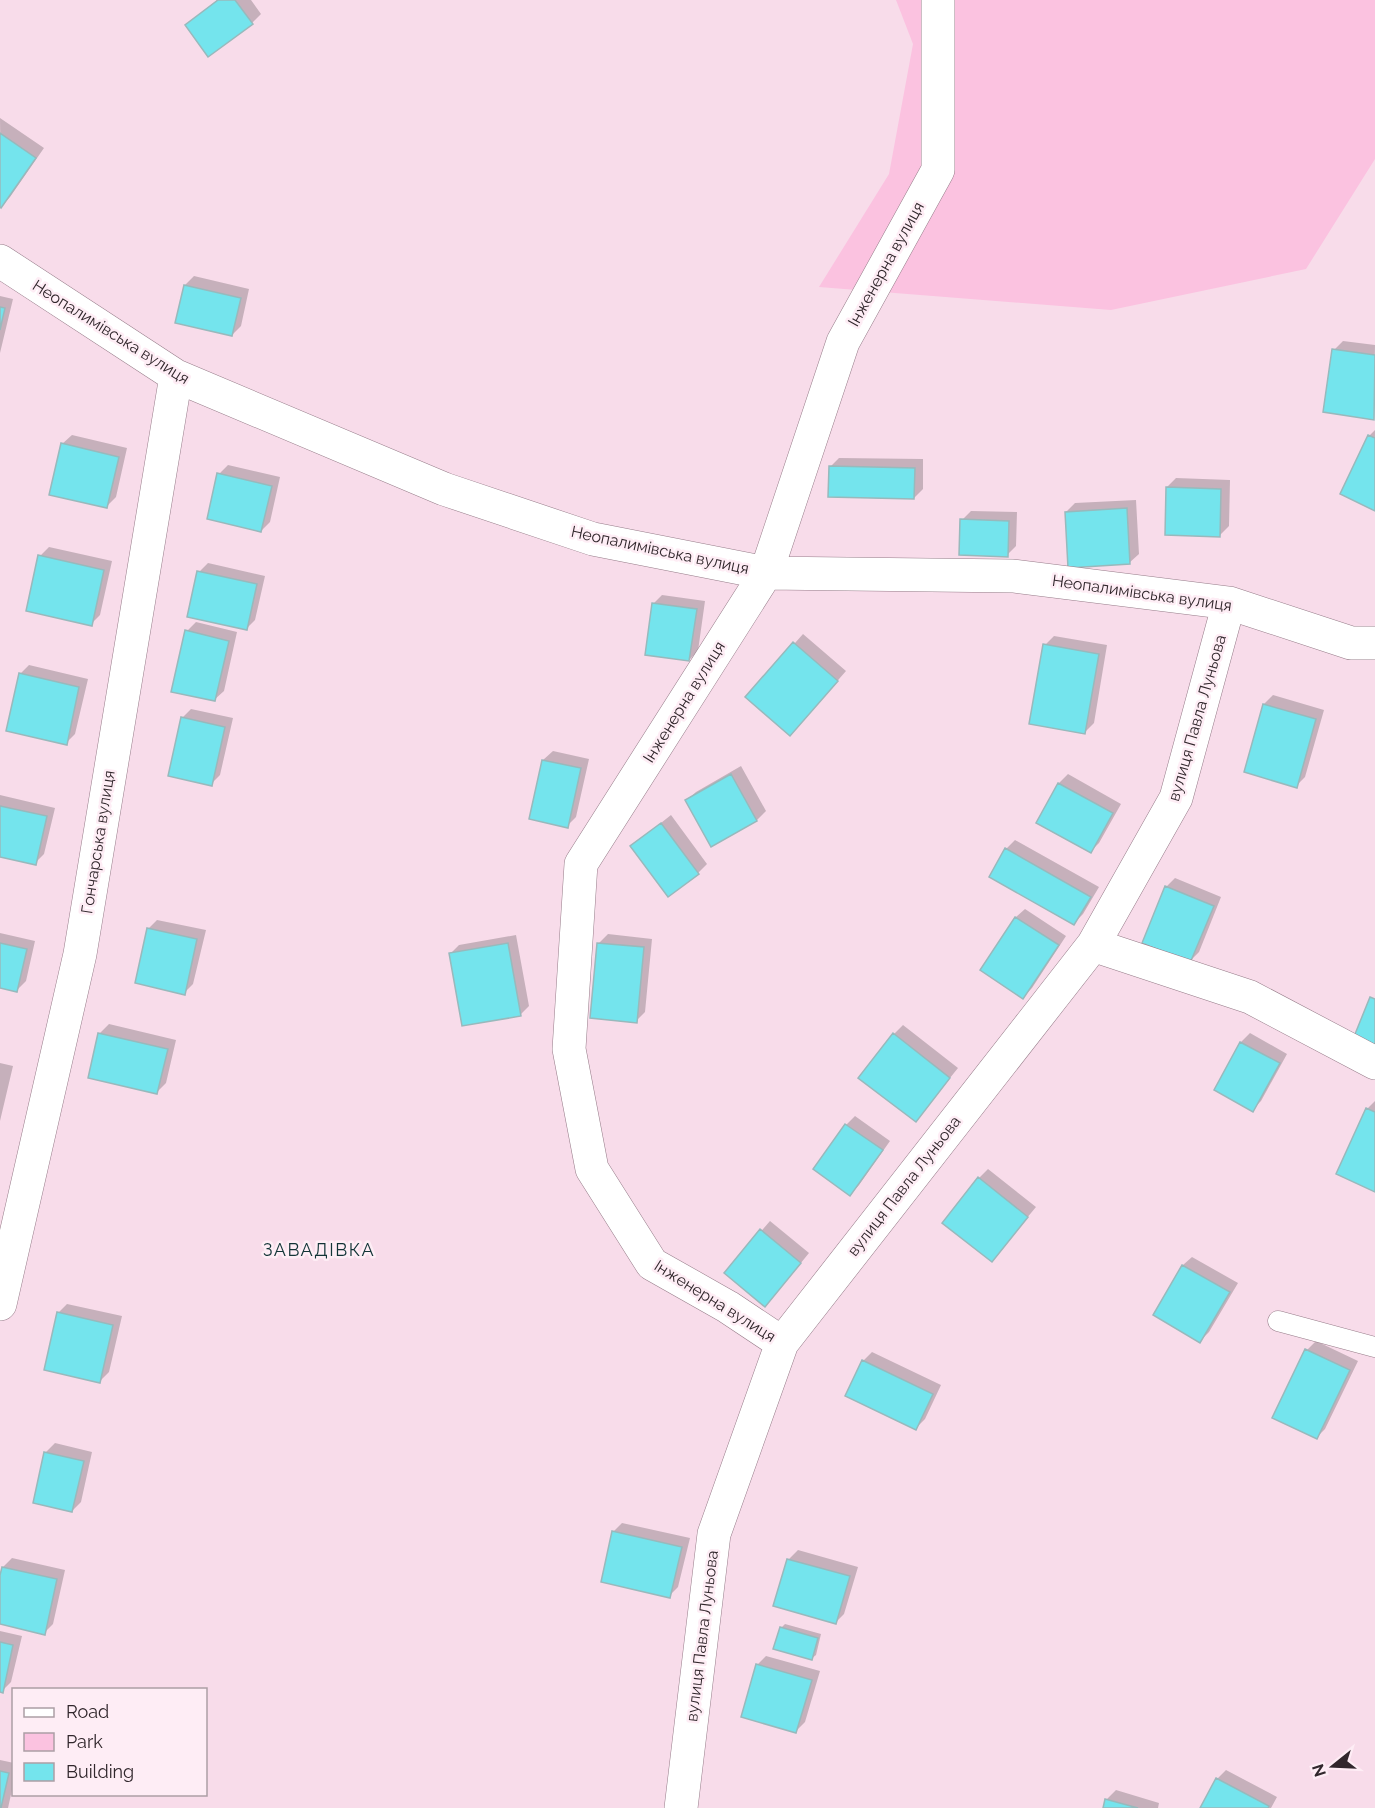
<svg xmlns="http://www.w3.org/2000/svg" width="1375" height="1808" font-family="Raleway,sans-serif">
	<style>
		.green { fill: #fbc2e0 }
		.shadow { fill: #0003 }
		.building { fill: #74e4ed; stroke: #98b9bc; stroke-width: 1.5 }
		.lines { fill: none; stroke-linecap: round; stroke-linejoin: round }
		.service-casing { stroke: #967c89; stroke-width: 21 }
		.minor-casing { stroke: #967c89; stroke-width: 34 }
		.service { stroke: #fff; stroke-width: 20 }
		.minor { stroke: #fff; stroke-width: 33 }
		.labels { text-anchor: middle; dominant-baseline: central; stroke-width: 5; stroke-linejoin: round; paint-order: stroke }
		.street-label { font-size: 16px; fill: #31272c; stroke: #feedf5 }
		.neighbourhood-label { font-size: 18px; letter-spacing: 1.5px; fill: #123437; stroke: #feedf5 }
	</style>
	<rect width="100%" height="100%" fill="#f8dcea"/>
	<path class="green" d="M896 0H1375V159L1306 269 1111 310 819 287 889 174 913 44Z"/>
	<path class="shadow" d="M217 0H251L261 14 252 23 187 25Z
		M0 118 44 148 10 197 1 206Z
		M194 276 249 289 241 326 232 335 185 285Z
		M0 296 13 299 0 353Z
		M1343 341 1375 345 1374 418 1334 350Z
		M1375 430V509L1369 436Z
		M72 435 127 448 116 497 107 506 62 444Z
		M839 458 923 459V489L914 498 830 467Z
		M228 465 280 477 270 522 261 531 219 474Z
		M1176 478 1230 480 1229 526 1220 535 1167 487Z
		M1136 500 1139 554 1129 563 1066 512 1075 503Z
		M971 511 1017 512 1016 546 1007 555 962 520Z
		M49 547 112 561 100 615 91 624 40 556Z
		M208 563 265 576 255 620 246 629 199 572Z
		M662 595 705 601 698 651 689 660 653 604Z
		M196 622 237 632 224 691 214 700 187 631Z
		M803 634 846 671 799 725 747 697Z
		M1054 636 1107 645 1094 723 1085 732 1045 645Z
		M29 665 88 679 75 734 66 743 20 674Z
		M1273 695 1324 710 1305 777 1296 786 1245 771 1264 704Z
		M191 709 233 718 220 775 211 784 182 718Z
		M553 751 589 759 576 817 567 826 543 760Z
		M741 766 766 811 757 820 712 845 687 800 696 792Z
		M1068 774 1121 804 1099 843 1091 851 1038 822 1059 783Z
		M0 795 55 808 44 854 35 863 0 855Z
		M671 815 707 864 698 873 632 846Z
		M1015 840 1099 887 1083 914 1074 923 1006 849Z
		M1175 878 1221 897 1199 952 1190 961 1166 887Z
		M1025 909 1066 936 1032 988 1023 997 982 970 1016 917Z
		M157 920 206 930 193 984 184 993 148 929Z
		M0 933 35 941 26 981 17 990 0 986Z
		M608 934 652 939 645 1012 636 1021 599 943Z
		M516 935 529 1006 520 1015 450 954 459 945Z
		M109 1024 176 1040 166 1083 157 1092 100 1033Z
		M903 1025 958 1068 916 1120 894 1034Z
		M1250 1033 1287 1054 1261 1101 1252 1110 1216 1090 1241 1042Z
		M0 1063 13 1066 0 1121Z
		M1375 1101V1190L1367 1109Z
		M855 1116 890 1141 859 1185 850 1194 815 1169 846 1125Z
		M988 1169 1036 1207 992 1260 979 1178Z
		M770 1221 809 1253 774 1296 726 1272Z
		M1192 1257 1238 1283 1209 1332 1200 1341 1155 1315 1183 1265Z
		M67 1304 122 1316 109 1372 100 1381 58 1313Z
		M1316 1341 1358 1361 1325 1429 1316 1438 1274 1417 1307 1350Z
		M872 1352 941 1385 925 1419 916 1428 863 1361Z
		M55 1443 92 1452 81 1502 72 1511 46 1452Z
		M622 1523 690 1538 678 1587 669 1596 613 1532Z
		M798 1550 858 1567 844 1614 835 1623 775 1605 789 1559Z
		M12 1558 65 1570 53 1624 44 1633 0 1623V1582L3 1567Z
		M785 1624 821 1634 816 1655 811 1659 781 1628Z
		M0 1631 22 1636 11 1682 2 1691H0Z
		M766 1656 820 1671 805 1722 796 1731 757 1665Z
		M0 1760 14 1763V1781L8 1808H0Z
		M1226 1770 1277 1797 1271 1808H1202L1217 1779Z
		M1116 1790 1159 1803 1158 1808H1104L1107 1799Z"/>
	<path class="building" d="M218 0H235L253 24 208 57 185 25Z
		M0 133 36 158 1 208 0 207Z
		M184 285 241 298 232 336 175 323Z
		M0 307 5 308 0 330Z
		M1332 349 1375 355 1374 420 1323 412Z
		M1368 435 1375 438V511L1340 494Z
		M61 443 119 457 107 508 49 495Z
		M829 466 915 468 914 499 828 497Z
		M217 473 272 486 261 532 207 519Z
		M1166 487 1221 489 1220 537 1165 535Z
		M1127 508 1130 564 1068 568 1065 512Z
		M960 519 1009 521 1008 557 959 555Z
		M38 555 104 570 92 626 26 611Z
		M197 571 257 584 247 630 187 617Z
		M652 603 697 609 689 661 645 655Z
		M185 630 229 641 215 701 171 692Z
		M793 642 838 681 790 736 745 697Z
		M1043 644 1099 654 1085 734 1029 724Z
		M19 673 79 687 67 745 6 731Z
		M1263 704 1316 719 1297 788 1244 772Z
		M181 717 225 727 212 786 168 776Z
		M542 760 581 768 568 828 529 819Z
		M731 774 757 821 711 847 685 800Z
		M1058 783 1113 813 1091 853 1036 823Z
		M0 806 47 816 36 865 0 857Z
		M661 823 699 874 668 897 630 846Z
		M1005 848 1091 897 1074 925 989 877Z
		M1165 886 1214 906 1190 963 1142 943Z
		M1015 917 1059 945 1023 999 980 970Z
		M147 928 197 939 185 995 135 983Z
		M0 943 27 949 17 992 0 988Z
		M508 943 521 1016 462 1026 449 953Z
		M597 943 644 947 637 1023 590 1018Z
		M1370 997 1375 999V1048L1353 1039Z
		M98 1033 168 1049 157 1094 88 1078Z
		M893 1033 950 1078 916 1122 858 1078Z
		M1240 1042 1280 1063 1253 1112 1214 1090Z
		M1366 1108 1375 1112V1192L1336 1174Z
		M845 1124 883 1150 850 1196 813 1169Z
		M978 1177 1028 1217 992 1262 942 1223Z
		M760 1229 801 1263 765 1307 724 1273Z
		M1182 1265 1230 1292 1200 1343 1153 1315Z
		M57 1312 113 1325 100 1383 44 1370Z
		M1305 1349 1350 1370 1317 1439 1272 1418Z
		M862 1360 933 1394 916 1430 845 1396Z
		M44 1452 84 1461 72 1512 33 1503Z
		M612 1531 682 1547 670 1598 601 1582Z
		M787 1559 850 1576 836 1624 773 1606Z
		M2 1567 57 1579 45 1635 0 1624V1575Z
		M780 1627 818 1638 812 1660 773 1649Z
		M0 1642 13 1645 3 1693 0 1692Z
		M756 1664 812 1680 796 1733 741 1717Z
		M0 1771 9 1773 1 1808H0Z
		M1216 1778 1269 1806 1268 1808H1200Z
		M1105 1799 1138 1808H1103Z"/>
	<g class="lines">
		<g class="service-casing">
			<path id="service" d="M1278 1321 1375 1347"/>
		</g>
		<g class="minor-casing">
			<path id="minor" d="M0 261 176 376 444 489 593 539 766 573 1013 576 1229 603 1351 643H1375
				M1093 945 1250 997 1375 1063
				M0 1304 80 954 176 376
				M782 1343 728 1307 652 1264 592 1169 569 1049 581 864 766 573 843 342 938 170V0
				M681 1808 714 1534 782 1343 1093 945 1176 798 1229 603"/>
		</g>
		<use href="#service" class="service"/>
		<use href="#minor" class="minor"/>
	</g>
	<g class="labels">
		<g class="street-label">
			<text transform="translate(886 264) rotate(-61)">Інженерна вулиця</text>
			<text transform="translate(111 332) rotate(32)">Неопалимівська вулиця</text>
			<text transform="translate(660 550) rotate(12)">Неопалимівська вулиця</text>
			<text transform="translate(1142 593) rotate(8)">Неопалимівська вулиця</text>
			<text transform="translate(684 702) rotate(-58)">Інженерна вулиця</text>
			<text transform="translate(1197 718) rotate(-74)">вулиця Павла Луньова</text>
			<text transform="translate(98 842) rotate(-81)">Гончарська вулиця</text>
			<text transform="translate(904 1186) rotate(-52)">вулиця Павла Луньова</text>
			<text transform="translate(715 1301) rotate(32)">Інженерна вулиця</text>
			<text transform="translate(702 1636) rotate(-83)">вулиця Павла Луньова</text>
		</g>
		<g class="neighbourhood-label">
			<text x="319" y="1249">ЗАВАДІВКА</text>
		</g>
	</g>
	<rect x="12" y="1688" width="195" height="108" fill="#feedf5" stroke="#ac9ea5" stroke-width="1.5"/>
	<rect x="24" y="1708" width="30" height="9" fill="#ffffff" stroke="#ac9ea5" stroke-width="1.5"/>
	<text x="66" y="1718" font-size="18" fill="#31272c">Road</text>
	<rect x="24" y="1733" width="30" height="18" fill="#fbc2e0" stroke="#ac9ea5" stroke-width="1.5"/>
	<text x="66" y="1748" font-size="18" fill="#31272c">Park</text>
	<rect x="24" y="1763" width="30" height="18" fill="#74e4ed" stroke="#ac9ea5" stroke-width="1.5"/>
	<text x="66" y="1778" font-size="18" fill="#31272c">Building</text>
	<g transform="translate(1333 1766) rotate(252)" stroke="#feedf5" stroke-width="4.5" paint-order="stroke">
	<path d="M0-4.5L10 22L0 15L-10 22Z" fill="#31272c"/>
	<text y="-9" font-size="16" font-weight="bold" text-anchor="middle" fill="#31272c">N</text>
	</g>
</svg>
